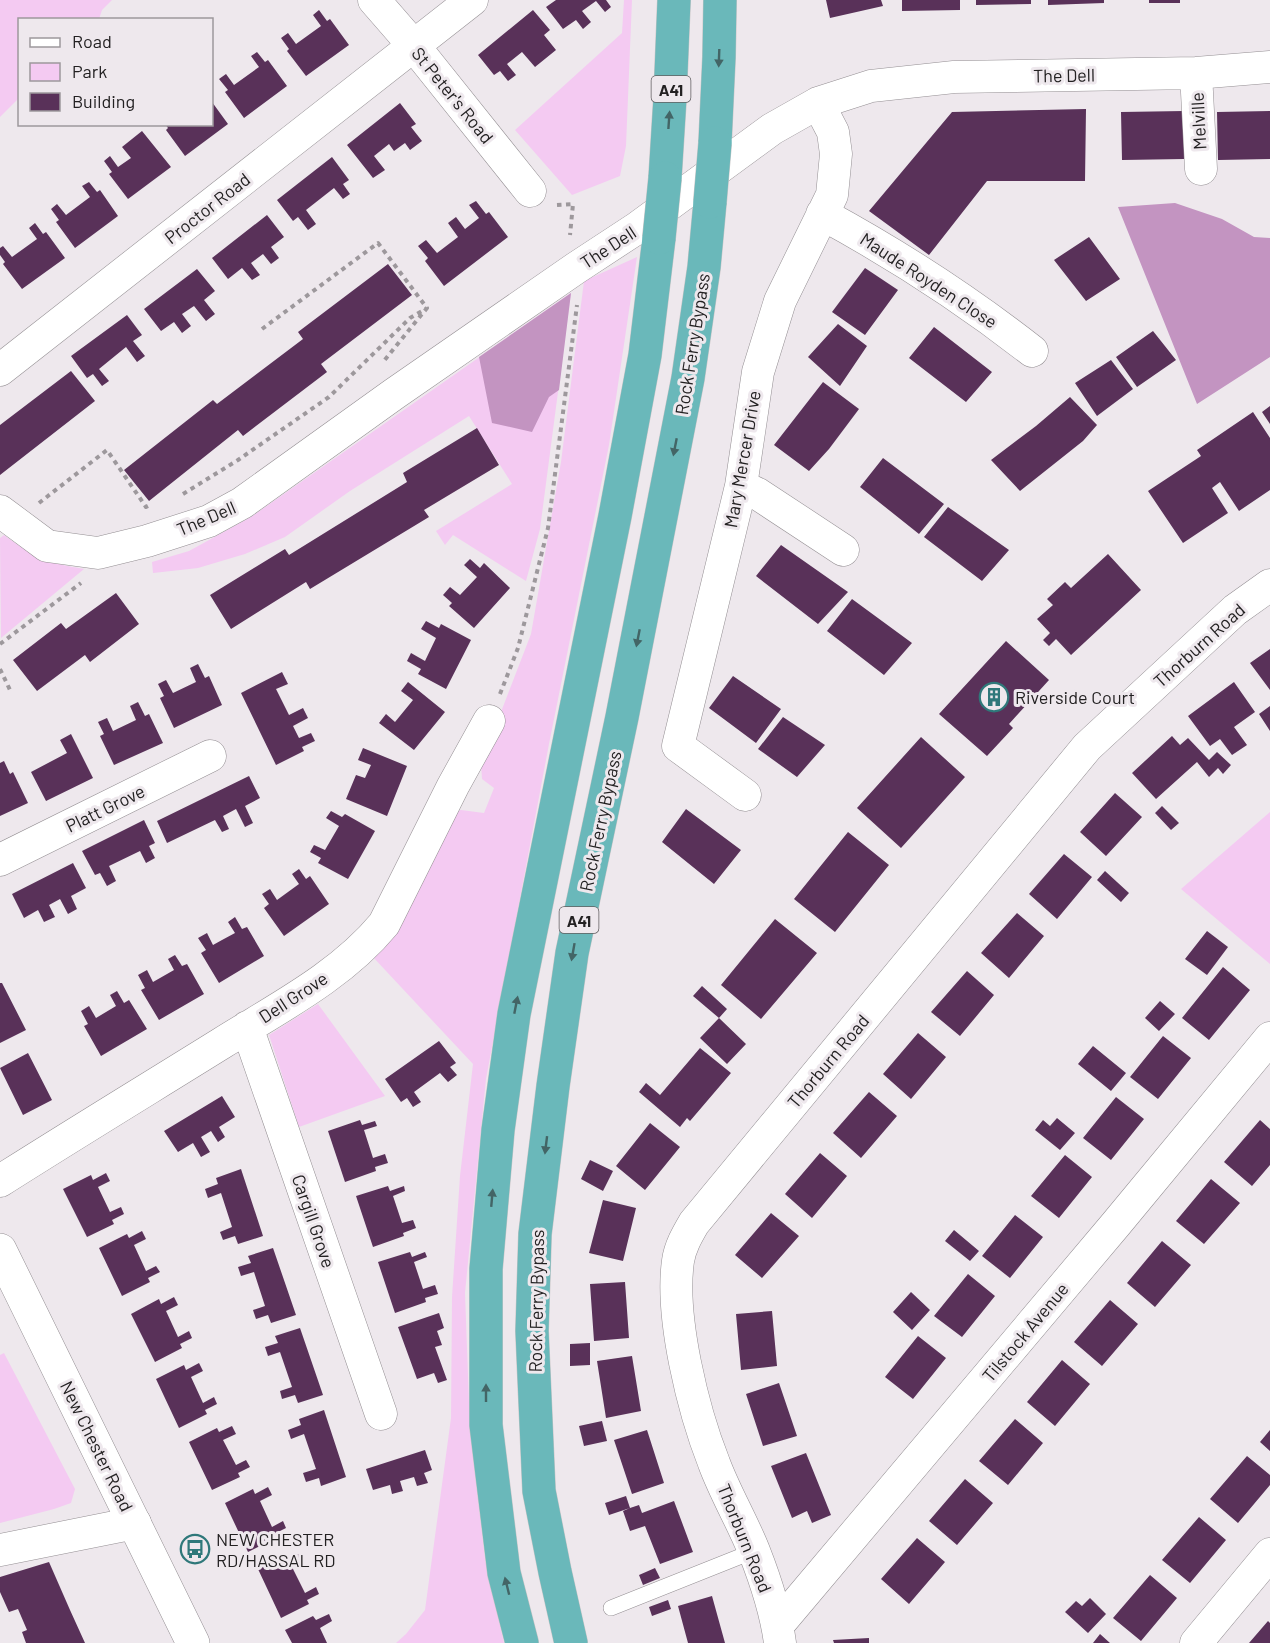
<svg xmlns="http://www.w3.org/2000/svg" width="1270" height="1643" font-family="Barlow,sans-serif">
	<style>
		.green { fill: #f4caf2 }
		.forest { fill: #c394c1 }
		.building { fill: #593159 }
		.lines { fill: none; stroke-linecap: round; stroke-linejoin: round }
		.service-casing { stroke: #948f93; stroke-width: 16 }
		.minor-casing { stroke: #948f93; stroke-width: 33 }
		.secondary-casing { stroke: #948f93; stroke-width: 34 }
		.trunk-casing { stroke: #c6c5c6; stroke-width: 34 }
		.path { stroke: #9d989c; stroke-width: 4; stroke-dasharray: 4.5 4.5; stroke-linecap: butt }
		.service { stroke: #fff; stroke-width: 15 }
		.minor { stroke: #fff; stroke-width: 32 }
		.secondary { stroke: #fff; stroke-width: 33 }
		.trunk { stroke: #6ab8ba; stroke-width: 33 }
		.trunk-bridge-casing { stroke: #c6c5c6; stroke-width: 34; stroke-linecap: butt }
		.trunk-bridge { stroke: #6ab8ba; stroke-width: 33 }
		.oneway { fill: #436566 }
		.labels { text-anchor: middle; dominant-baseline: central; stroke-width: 6; stroke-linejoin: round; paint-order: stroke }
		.shield { fill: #eee8ed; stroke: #605d5f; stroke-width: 1.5 }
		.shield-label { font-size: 16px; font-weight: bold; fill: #232122 }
		.street-label { font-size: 18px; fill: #232122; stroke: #eee8ed }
		.poi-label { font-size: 18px; fill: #232122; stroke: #eee8ed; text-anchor: start }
	</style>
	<rect width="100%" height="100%" fill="#eee8ed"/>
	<path class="green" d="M0 0H112L102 10 99 19 20 20 19 98 0 117Z
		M624 0H632L626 146 620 176 572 195 515 130 622 33Z
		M637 257 609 445 549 744 486 1079 465 1293 470 1430 485 1559 504 1643H396L406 1634 425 1610 451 1418 452 1297 460 1176 473 1064 372 956 452 813 461 810 484 813 494 788 482 779 481 764 531 634 561 462 584 281Z
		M571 293 540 529 526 581 453 535 445 545 436 531 512 484 469 416 350 491 285 537 245 554 198 568 153 573 152 562 189 551 251 517Z
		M4 535C34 557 47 563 84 569L1 638 0 538Z
		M1270 812V964L1181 889Z
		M318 1004 385 1096 299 1127 269 1035Z
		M4 1353 75 1489 71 1503 54 1509 0 1523V1355Z"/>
	<path class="forest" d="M1175 203 1222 219 1254 237 1270 238V357L1197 404 1118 207Z
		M571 293 559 390 549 397 532 432 492 423 479 357Z"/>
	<path class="building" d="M556 0H606L611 7 605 12 596 1 582 11 591 22 583 29 576 20 563 29 546 7Z
		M826 0H881L883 6 830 18Z
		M902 0H960V10L902 11Z
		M976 0H1031V4L976 5Z
		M1048 0H1104V3L1048 5Z
		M1149 0H1180V3H1149Z
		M319 10 327 21 330 19 349 45 306 76 287 51 289 49 281 38 288 33 296 44 321 26 313 15Z
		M533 10 550 30 544 35 556 50 535 67 522 52 507 64 516 75 508 81 500 71 494 75 478 55Z
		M257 52 265 62 268 60 287 86 244 118 225 92 228 90 219 79 226 74 234 85 259 67 251 56Z
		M212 102 228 124 185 156 166 130 168 128 165 124H212Z
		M400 103 416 124 411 127 422 141 410 150 405 143 394 151 389 144 374 156 385 170 373 178 347 145Z
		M1086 109 1085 181H987L929 255 869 211 952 112Z
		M1184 111V159L1122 160 1121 112Z
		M1270 111V159L1218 160 1217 112Z
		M142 131 171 167 128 199 109 174 112 172 104 161 110 156 118 167 131 158 122 147Z
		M332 157 349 180 343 184 350 194 343 199 334 188 306 210 316 224 308 230 298 217 293 221 277 200Z
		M89 182 97 192 100 190 118 216 75 248 56 222 59 220 51 209 57 204 66 215 90 197 82 186Z
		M476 201 486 214 489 212 508 237 444 286 425 261 428 258 418 246 426 240 437 253 458 237 448 223 456 217 465 229 479 218 469 205Z
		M267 215 284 237 271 247 279 258 271 264 263 254 251 263 260 275 252 280 242 268 228 279 212 258Z
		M35 223 43 234 46 232 65 258 22 289 3 264 5 262 0 255V248L3 246 12 257 37 239 29 228Z
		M1089 237 1120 279 1086 301 1054 260Z
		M388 264 412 295 321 364 327 372 243 436 238 430 149 501 124 470 213 400 217 404 303 339 298 332Z
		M865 268 898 290 865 335 832 312Z
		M197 269 215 291 204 300 215 314 206 321 194 306 182 314 191 326 182 333 174 322 161 331 144 309Z
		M127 315 142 335 133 341 145 356 137 362 126 347 99 369 109 381 102 386 93 374 87 378 71 356Z
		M838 324 867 346 840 386 808 357Z
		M934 327 992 372 966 402 909 358Z
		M1153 331 1176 360 1137 387 1116 357Z
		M1111 360 1133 389 1097 416 1075 383Z
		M71 371 95 401 0 475V425Z
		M823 382 859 409 829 449 809 471 774 445Z
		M1070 397 1097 425 1083 441 1020 491 991 460 1036 426Z
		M1270 406V424L1262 412Z
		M1253 412 1270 438V490L1239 511 1220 482 1212 488 1228 513 1183 543 1148 491 1201 456 1197 450Z
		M477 428 499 465 424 510 429 517 310 589 306 582 231 629 210 595 285 549 289 555 407 482 403 473Z
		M883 458 944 504 919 534 860 487Z
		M948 507 1009 550 982 581 924 537Z
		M781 545 848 592 818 624 756 576Z
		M1108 554 1141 590 1071 655 1056 639 1049 646 1043 640 1050 633 1037 619 1053 605 1047 599 1065 582 1071 588Z
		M470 559 480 568 484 563 510 588 474 628 449 606 452 603 443 595 450 587 460 595 477 577 464 565Z
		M116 593 139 624 90 662 85 655 37 691 13 660 61 623 66 629Z
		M852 599 912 643 884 675 827 631Z
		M426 621 439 628 441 624 471 640 446 689 418 674 421 669 407 661 411 653 425 661 436 638 421 629Z
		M1006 641 1049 680 1009 724 1013 728 987 756 939 714Z
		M1270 649V690L1250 663Z
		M198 664 205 678 209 676 222 705 174 728 160 698 164 696 158 684 166 680 173 693 196 682 190 668Z
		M282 672 288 684 276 689 289 715 303 708 308 718 293 726 299 738 311 733 315 741 302 747 304 751 276 765 241 693Z
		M733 676 781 709 756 743 709 708Z
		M408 682 445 712 414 750 379 723 386 714 395 722 413 700 401 691Z
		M1234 682 1255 712 1234 727 1247 745 1232 755 1220 739 1210 746 1188 716Z
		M138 702 145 716 149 714 163 743 114 765 100 736 104 734 98 722 107 718 113 731 136 720 130 706Z
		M1270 706V731L1259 714Z
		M783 717 825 745 797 777 758 749Z
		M71 734 93 778 46 801 31 772 67 753 60 740Z
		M1172 736 1180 745 1188 738 1209 760 1217 752 1231 765 1223 774 1218 768 1209 777 1197 762 1156 799 1132 773Z
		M921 737 965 777 901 848 857 808Z
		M363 748 407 766 387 816 346 799 356 775 365 778 371 765 358 760Z
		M4 761 10 774 13 772 28 803 0 816V763Z
		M249 776 260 798 245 806 253 823 245 827 236 809 223 816 229 829 222 832 215 820 167 843 157 821Z
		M1115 793 1142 817 1106 856 1080 832Z
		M1162 806 1179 823 1171 830 1155 813Z
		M686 809 741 850 714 884 662 842Z
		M331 811 342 817 345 814 375 831 348 879 318 863 321 858 310 852 314 845 325 850 339 826 326 818Z
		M144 820 155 843 149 846 155 858 146 863 140 851 109 866 116 881 107 886 100 873 95 875 82 851Z
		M848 832 889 865 835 932 794 899Z
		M1064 854 1092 877 1057 919 1029 894Z
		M73 863 86 888 71 896 77 909 68 914 60 899 49 905 55 917 44 922 38 910 24 918 12 894Z
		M299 869 306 879 310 876 329 904 284 936 264 908 269 904 262 894 270 889 277 900 299 884 292 874Z
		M1105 871 1129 893 1121 902 1097 880Z
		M1017 913 1044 936 1009 978 981 953Z
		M235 917 242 929 247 927 264 956 219 983 201 953 206 950 198 938 207 933 213 945 222 940 235 933 228 922Z
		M775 919 817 953 761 1019 721 985Z
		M1207 931 1228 947 1207 975 1185 959Z
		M175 955 182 966 187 964 204 994 159 1020 141 990 145 988 138 975 147 970 153 982 174 970 168 959Z
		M1223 967 1250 990 1209 1040 1182 1018Z
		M967 971 994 995 960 1036 931 1012Z
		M0 983H2L26 1030 0 1043Z
		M702 986 727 1009 719 1018 693 996Z
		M117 991 124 1003 129 1000 147 1029 101 1056 84 1026 88 1024 81 1011 89 1006 96 1018 116 1006 110 995Z
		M1160 1001 1175 1014 1159 1031 1145 1018Z
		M719 1018 746 1044 727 1064 700 1038Z
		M918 1033 946 1057 911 1099 883 1074Z
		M1163 1036 1191 1058 1158 1099 1130 1077Z
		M439 1041 456 1063 450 1067 457 1075 448 1082 440 1073 414 1092 421 1102 413 1107 407 1098 401 1102 385 1079Z
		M1093 1046 1126 1073 1111 1091 1078 1064Z
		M700 1048 731 1073 690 1121 687 1118 680 1127 639 1092 646 1083 660 1095Z
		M28 1053 52 1100 23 1115 0 1068Z
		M869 1092 897 1116 861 1158 833 1133Z
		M222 1096 235 1117 219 1127 225 1137 218 1142 211 1131 201 1137 210 1152 201 1157 193 1143 178 1152 164 1131Z
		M1116 1097 1144 1119 1111 1160 1083 1138Z
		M1057 1118 1075 1133 1060 1150 1035 1130 1043 1120 1050 1126Z
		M360 1120 362 1125 375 1121 377 1126 364 1130 373 1158 385 1154 388 1163 375 1167 376 1171 345 1182 328 1131Z
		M1260 1120 1270 1129V1165L1252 1186 1224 1162Z
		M650 1123 680 1147 645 1190 616 1166Z
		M820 1153 847 1176 812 1218 785 1194Z
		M1065 1155 1092 1177 1059 1218 1031 1196Z
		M590 1160 613 1171 603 1191 581 1179Z
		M241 1169 263 1236 238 1244 235 1236 223 1240 220 1232 232 1227 221 1193 208 1198 205 1189 218 1184 216 1178Z
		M106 1173 110 1181 98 1187 110 1212 121 1207 124 1214 112 1220 114 1224 87 1237 63 1189 91 1175 93 1180Z
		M1211 1179 1240 1203 1204 1244 1176 1221Z
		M388 1186 390 1191 404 1186 405 1191 393 1196 402 1223 413 1220 416 1228 403 1233 404 1236 373 1247 356 1196Z
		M603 1200 636 1208 623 1261 589 1253Z
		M771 1213 799 1236 762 1278 735 1255Z
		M1015 1215 1043 1237 1010 1278 982 1256Z
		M954 1230 979 1251 970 1261 945 1241Z
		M142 1231 146 1239 134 1245 146 1271 156 1266 160 1272 148 1278 150 1282 122 1296 99 1248 127 1234 129 1238Z
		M1162 1241 1191 1265 1155 1307 1127 1283Z
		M273 1248 296 1315 271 1323 268 1315 256 1319 253 1310 265 1306 254 1272 241 1276 238 1267 251 1263 248 1256Z
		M410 1252 412 1257 425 1252 427 1257 414 1262 423 1289 435 1285 438 1294 425 1298 426 1302 395 1313 378 1262Z
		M968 1274 995 1296 962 1337 934 1316Z
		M625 1282 629 1338 594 1341 590 1284Z
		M911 1292 930 1310 912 1330 893 1312Z
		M174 1297 178 1305 166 1311 178 1337 189 1331 192 1338 180 1344 182 1348 155 1362 131 1314 159 1299 161 1304Z
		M1110 1300 1138 1324 1102 1366 1074 1342Z
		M772 1311 777 1366 741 1370 736 1314Z
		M439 1313 444 1328 437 1331 442 1345 435 1347 447 1380 438 1383 434 1373 417 1379 398 1327Z
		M300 1328 323 1395 298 1403 295 1395 282 1399 280 1391 292 1387 280 1352 268 1356 265 1347 278 1343 275 1336Z
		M918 1336 946 1358 913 1399 885 1377Z
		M590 1343V1365L570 1366V1344Z
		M632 1356 641 1411 606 1418 597 1361Z
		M1062 1360 1090 1384 1055 1426 1027 1402Z
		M199 1363 203 1371 191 1377 203 1403 214 1397 217 1404 205 1410 207 1414 179 1428 156 1379 184 1365 186 1370Z
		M779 1383 797 1436 763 1446 746 1394Z
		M324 1410 346 1477 321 1486 319 1478 306 1482 303 1473 316 1469 304 1434 291 1439 288 1430 301 1425 299 1419Z
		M1015 1419 1043 1443 1008 1485 979 1461Z
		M602 1421 607 1441 584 1446 579 1426Z
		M232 1426 236 1434 223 1440 236 1465 246 1460 250 1467 238 1473 240 1477 212 1490 189 1442 217 1428 219 1432Z
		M647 1430 664 1483 632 1494 614 1440Z
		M1270 1430V1451L1260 1442Z
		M425 1450 432 1470 424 1473 428 1483 417 1486 414 1477 400 1481 403 1491 392 1494 390 1485 373 1490 366 1469Z
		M806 1453 831 1515 812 1523 807 1511 792 1518 771 1466Z
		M1247 1456 1270 1475V1485L1238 1523 1210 1499Z
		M965 1479 993 1503 957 1545 929 1521Z
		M268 1487 272 1495 260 1501 272 1527 283 1521 286 1528 274 1534 276 1538 248 1552 225 1503 253 1489 255 1494Z
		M626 1496 630 1508 639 1505 642 1513 674 1501 693 1552 660 1564 645 1526 630 1531 623 1511 630 1508 609 1515 605 1503Z
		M1199 1517 1226 1540 1190 1583 1162 1560Z
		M917 1538 945 1562 909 1604 881 1579Z
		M301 1553 305 1561 292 1567 305 1593 316 1587 319 1594 307 1600 309 1604 281 1618 258 1569 286 1555 288 1559Z
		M49 1562 70 1610 85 1643H26L22 1632 27 1630 18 1609 9 1612 0 1592V1577Z
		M655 1568 660 1578 643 1585 639 1575Z
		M1150 1575 1177 1598 1141 1641 1113 1618Z
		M712 1596 725 1643H688L678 1606Z
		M1090 1598 1106 1614 1088 1633 1065 1612 1076 1601 1082 1606Z
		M668 1600 671 1609 652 1616 649 1607Z
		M329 1614 332 1621 320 1628 327 1643H292L285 1630 313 1616 316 1620Z
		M1268 1621 1270 1623V1643H1249Z
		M1100 1634 1110 1643H1093Z
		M869 1638V1643H834L833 1640Z"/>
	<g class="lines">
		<g class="service-casing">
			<path id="service" d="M611 1608 754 1551"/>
		</g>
		<g class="minor-casing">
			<path id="minor" d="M374 0 414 46 530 191
				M1196 73 1201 169
				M822 214C894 253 968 301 1032 351
				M0 370 472 0
				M741 486 758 494 843 550
				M0 511 47 546 98 553 147 541 209 521 242 503 394 394 576 268 637 228 772 129 818 103 871 86 954 77 1196 73 1270 67
				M745 795 678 746 741 486 758 372 780 301 832 195 836 154 833 132 818 103
				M0 860 210 756
				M247 1027 381 1414
				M0 1181C74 1134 148 1089 222 1043 278 1008 341 976 384 924L453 786 489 721
				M0 1550 135 1523
				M778 1625 1116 1224 1270 1038
				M780 1643C776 1612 765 1579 754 1551 742 1521 725 1493 714 1463 693 1410 670 1317 678 1261 680 1247 687 1235 694 1223L1087 747 1235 610 1270 585
				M1196 1643 1270 1554"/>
		</g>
		<g class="secondary-casing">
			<path id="secondary" d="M0 1250 193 1643"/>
		</g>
		<g class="trunk-casing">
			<path id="trunk" d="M715 143 719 57 720 0
				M665 178 670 98 674 0
				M522 1643 504 1573 486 1425V1269L498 1130 514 1014 615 516 645 355 659 238
				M571 1643 555 1572 539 1491 532 1331 535 1234 553 1086 572 953 622 717 688 378 704 267 710 202"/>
		</g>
		<path class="path" d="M557 205 573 204 570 235
			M262 329 378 243 427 308 383 362
			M183 494 238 460 329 397 410 318 427 308
			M39 503 107 450 146 507 148 506
			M0 644 81 583
			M0 669 11 692
			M500 694 518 648 548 528 577 305"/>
		<use href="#service" class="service"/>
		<use href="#minor" class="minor"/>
		<use href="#secondary" class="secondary"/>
		<use href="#trunk" class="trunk"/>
		<g class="trunk-bridge-casing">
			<path id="trunk-bridge" d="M710 202 715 143
				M659 238 665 178"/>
		</g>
		<use href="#trunk-bridge" class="trunk-bridge"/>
	</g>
	<defs><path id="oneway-solid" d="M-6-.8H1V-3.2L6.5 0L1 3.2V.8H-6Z" transform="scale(1.5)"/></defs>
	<g class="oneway">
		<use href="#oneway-solid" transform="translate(719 58) rotate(92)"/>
		<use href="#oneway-solid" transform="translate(669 120) rotate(-86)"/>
		<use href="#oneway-solid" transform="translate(675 447) rotate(101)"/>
		<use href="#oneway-solid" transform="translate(638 638) rotate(101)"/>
		<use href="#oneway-solid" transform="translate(573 952) rotate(100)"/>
		<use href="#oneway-solid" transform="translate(516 1005) rotate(-79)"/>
		<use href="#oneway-solid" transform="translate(546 1145) rotate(97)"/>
		<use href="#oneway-solid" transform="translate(492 1198) rotate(-85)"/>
		<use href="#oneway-solid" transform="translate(486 1393) rotate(-90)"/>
		<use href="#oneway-solid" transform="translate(507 1586) rotate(-104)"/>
	</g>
	<defs>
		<g id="building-ring" transform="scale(1.5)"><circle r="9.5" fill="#eee8ed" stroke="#2f787a" stroke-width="1.5"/><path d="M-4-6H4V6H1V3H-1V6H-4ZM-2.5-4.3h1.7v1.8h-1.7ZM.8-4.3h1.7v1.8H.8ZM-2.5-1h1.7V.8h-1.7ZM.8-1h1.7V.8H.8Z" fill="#2f787a"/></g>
		<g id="bus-ring" transform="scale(1.5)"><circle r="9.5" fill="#eee8ed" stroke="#2f787a" stroke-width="1.5"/><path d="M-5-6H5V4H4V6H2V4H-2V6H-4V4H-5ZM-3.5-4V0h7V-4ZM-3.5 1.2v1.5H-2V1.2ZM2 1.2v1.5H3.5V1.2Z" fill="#2f787a"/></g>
	</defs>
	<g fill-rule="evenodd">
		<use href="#building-ring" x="994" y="697"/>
		<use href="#bus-ring" x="195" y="1549"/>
	</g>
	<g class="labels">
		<g class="shield">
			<rect x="651.5" y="76" width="39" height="26" rx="4.5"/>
			<rect x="559.5" y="907" width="39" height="26" rx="4.5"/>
		</g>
		<g class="shield-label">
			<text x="671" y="89">A41</text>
			<text x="579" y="920">A41</text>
		</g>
		<g class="street-label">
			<text transform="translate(1064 75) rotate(-1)">The Dell</text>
			<text transform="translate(453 95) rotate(51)">St Peter's Road</text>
			<text transform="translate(1198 121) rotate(-93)">Melville</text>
			<text transform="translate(207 208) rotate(-38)">Proctor Road</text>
			<text transform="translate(608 247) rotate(-33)">The Dell</text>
			<text transform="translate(929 280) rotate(33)">Maude Royden Close</text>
			<text transform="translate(692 344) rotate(-81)">Rock Ferry Bypass</text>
			<text transform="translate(742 459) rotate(-80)">Mary Mercer Drive</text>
			<text transform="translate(206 518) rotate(-23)">The Dell</text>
			<text transform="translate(1199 645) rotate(-42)">Thorburn Road</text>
			<text transform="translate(105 808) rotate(-26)">Platt Grove</text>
			<text transform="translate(600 821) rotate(-78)">Rock Ferry Bypass</text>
			<text transform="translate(293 997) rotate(-33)">Dell Grove</text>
			<text transform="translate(828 1061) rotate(-50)">Thorburn Road</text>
			<text transform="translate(314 1221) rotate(71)">Cargill Grove</text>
			<text transform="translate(536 1301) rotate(-89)">Rock Ferry Bypass</text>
			<text transform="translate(1025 1332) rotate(-50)">Tilstock Avenue</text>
			<text transform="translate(97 1446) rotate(64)">New Chester Road</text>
			<text transform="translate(745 1538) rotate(68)">Thorburn Road</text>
		</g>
		<g class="poi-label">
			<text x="1015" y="697">Riverside Court</text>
			<text x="216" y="1539">NEW CHESTER<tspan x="216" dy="21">RD/HASSAL RD</tspan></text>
		</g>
	</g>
	<rect x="18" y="18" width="195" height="108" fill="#eee8ed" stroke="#9d989c" stroke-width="1.5"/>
	<rect x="30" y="38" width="30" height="9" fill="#ffffff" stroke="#9d989c" stroke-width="1.5"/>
	<text x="72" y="48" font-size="18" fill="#232122">Road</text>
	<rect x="30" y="63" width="30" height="18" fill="#f4caf2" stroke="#9d989c" stroke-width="1.5"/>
	<text x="72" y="78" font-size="18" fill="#232122">Park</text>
	<rect x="30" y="93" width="30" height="18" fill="#593159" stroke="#9d989c" stroke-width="1.5"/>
	<text x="72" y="108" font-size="18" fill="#232122">Building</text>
</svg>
